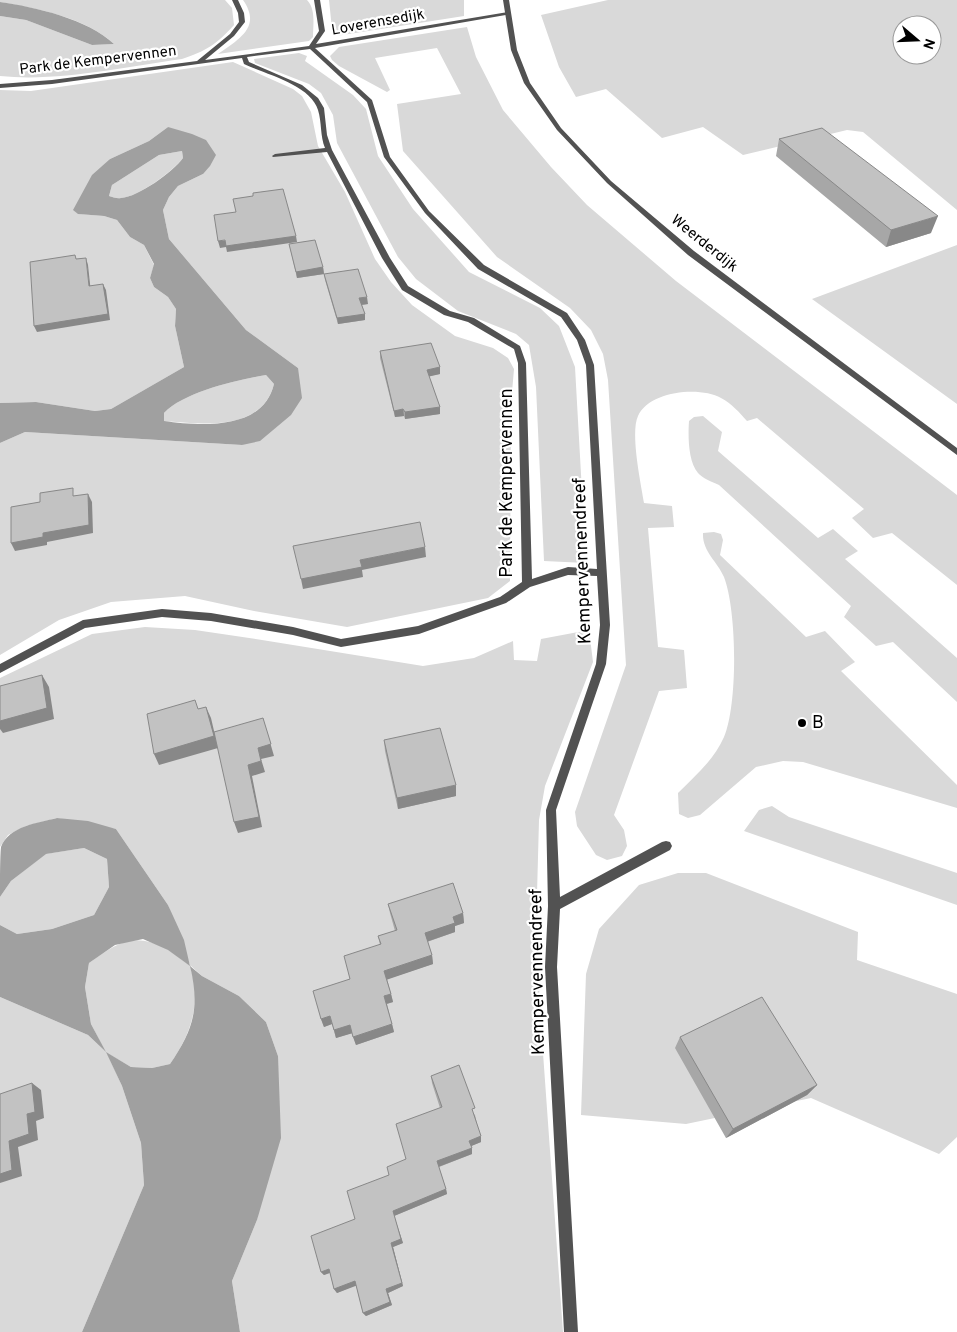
<svg xmlns="http://www.w3.org/2000/svg" width="957" height="1332" font-family="Overpass,sans-serif">
	<style>
		.green { fill: #d9d9d9; fill-rule: evenodd }
		.water { fill: #a0a0a0; fill-rule: evenodd }
		.lines { fill: none; stroke-linecap: round; stroke-linejoin: round }
		.lane { fill: #525252; fill-rule: evenodd }
		.street { fill: #525252; fill-rule: evenodd }
		.wall { fill: #a7a7a7 }
		.shaded-wall { fill: #888 }
		.building { fill: #c2c2c2; stroke: #888 }
		.poi-dot { fill: #000; stroke: #fff; stroke-width: 2 }
		.labels { text-anchor: middle; dominant-baseline: central; stroke-width: 4.5; stroke-linejoin: round; paint-order: stroke }
		.far-street-label { font-size: 15px; fill: #000; stroke: #fff }
		.street-label { font-size: 18px; fill: #000; stroke: #fff }
		.poi-label { font-size: 18px; fill: #000; stroke: #fff; text-anchor: start }
	</style>
	<rect width="100%" height="100%" fill="#fff"/>
	<path class="green" d="M0 0H225L232 8 234 25C217 44 206 51 182 59 124 67 58 82 0 76V16L26 20 92 45 114 44C87 18 36 8 0 2Z
		M243 0H307C316 9 313 25 313 37L309 41 218 54C239 39 262 27 243 0Z
		M329 0H464V16L336 36 332 29Z
		M608 0H957V210L863 132 847 130 743 155 703 127 662 138 606 89 576 97 559 67 541 15ZM902 25H932V55H902Z
		M467 27 476 57 503 110 551 167 587 205 676 281 957 495V585L892 533 873 538 852 518 864 509 757 418 747 421C739 412 732 404 721 398 700 386 649 391 638 416 630 433 641 484 644 503L672 506 674 527 648 528 658 647 684 650 687 688 659 691 614 815 624 830 627 846 622 856 607 860 596 855 577 826 575 812 626 665 608 380 603 354 591 330 570 308 497 257 403 151 397 104 461 94 437 48 375 58 390 90 387 92 339 66 332 60 330 56 339 47Z
		M299 53 307 56 305 61 353 95 366 109 378 156 413 209 469 272 540 308 559 326 575 367 586 563 544 561 536 387 529 345 516 334 458 311 416 279 398 257 337 143 333 115 321 93 309 84 255 63 254 59Z
		M233 62 293 89 302 96 311 112 318 146 345 192 375 259 391 282 412 305 455 336 493 348 508 358 514 369 511 404 510 581 488 598 347 627 254 611 185 596 111 602 59 620 0 655V443L25 432 242 445 298 368 246 330 169 239 163 210 169 197 178 186 203 174 168 127 149 141 110 159 79 214 104 216 117 220 130 237 144 245 154 265 150 278 154 287 168 297 176 309 175 326 184 367 111 409 95 411 36 402 0 403V90L31 91Z
		M182 151 183 158C172 172 138 197 121 198 117 199 113 197 109 196L112 185 159 155Z
		M957 245V404L812 299Z
		M266 375 274 384C262 432 201 424 164 421V413C184 392 237 380 266 375Z
		M703 416 722 432 718 451 818 538 833 529 858 551 845 559 957 658V702L893 642 876 646 844 617 851 606 719 485C712 482 702 478 698 473 688 461 688 436 689 421L694 417Z
		M714 532 721 534 723 540 720 555 806 637 825 631 855 662 841 671 957 785V808L803 762 783 761 756 767 700 815 688 818 679 814 678 793C695 776 714 760 724 737 738 704 737 611 724 577 717 561 702 551 703 533Z
		M145 627 195 630 262 640 423 666 474 658 513 641 514 660 537 661 541 639 589 630 593 662 545 786 539 820 537 894 541 965 539 997 563 1332H240L232 1281 257 1220 278 1056 266 1022 239 996 202 976 191 966C191 974 195 982 195 990 196 1019 186 1041 170 1064L152 1068 131 1067 107 1053 122 1086 141 1143 144 1185 82 1332H0V997L88 1035 105 1051 91 1024 85 987 89 963C117 943 133 931 167 949 175 953 182 961 190 965L168 905 116 829 57 818 26 826 8 835 0 847V678L92 634Z
		M772 806 789 817 957 873V905L744 831 759 810Z
		M84 848 107 859 109 887 94 915 52 929 17 934 0 925V897L11 881 45 854Z
		M678 873H706L858 932 857 960 957 994V1137L939 1154 811 1098 686 1124 581 1115 586 974 599 929 639 885Z"/>
	<path class="water" d="M0 2C35 7 88 19 114 44L92 45 26 20 0 16Z
		M168 127 192 134 206 140 216 155 210 166 203 174 178 186 169 197 163 210 169 239 246 330 298 368 302 398 291 415 260 441 242 445 25 432 0 443V403L36 402 95 411 111 409 184 367 175 326 176 309 168 297 154 287 150 278 154 264 144 245 130 237 117 220 104 216 78 214 73 210 92 175 110 159 149 141ZM182 151 183 158C173 172 138 197 121 198 117 199 113 197 109 196L112 185 159 155ZM266 375 274 384C263 431 201 426 164 421V413C184 392 237 380 266 375Z
		M57 818 88 821 116 829 168 905 184 940 190 966 202 976 239 996 266 1022 278 1056 281 1138 257 1220 232 1281 240 1332H82L144 1185 141 1143 122 1086 106 1052 88 1035 0 997V925L17 934 52 929 94 915 109 887 107 859 84 848 46 854 11 881 0 897C0 887 0 855 1 847 9 826 38 823 57 818ZM143 939 168 950 190 966C200 1007 194 1029 170 1064L152 1068 131 1067 106 1052 91 1024 85 987 89 963 115 945Z"/>
	<g class="lines">
		<path class="lane" d="M232 0H238L244 13 245 22 234 36 205 60 309 46 319 31 314 0H320L325 31 316 44 508 12 511 14 315 48 372 100 390 157 429 211 484 265 567 313 585 340 594 365 610 625 606 664 556 810 560 897 662 842 666 841 670 842 672 846 670 850 560 909 557 967 578 1332H564L545 967 548 906 546 810 596 664 600 625 597 576 568 575 530 587 506 603 419 634 341 647 293 635 211 621 162 617 85 628 0 673V664L83 620 162 609 211 613 293 627 341 639 418 626 500 597 522 582 518 363 514 349 468 322 444 315 402 290 382 258 327 152 273 157 272 156 275 154 325 148C320 136 322 123 318 110 311 85 265 74 244 64L242 58 52 84 0 88V84L52 80 197 61 230 34 239 22 238 13ZM310 49 367 102 384 157 425 213 478 269 561 317 577 340 586 365 597 569 568 567 532 579 526 363 520 346 474 318 450 311 408 286 390 258 332 150 327 135 324 108 318 98 302 85 249 62 247 57Z"/>
		<path class="street" d="M503 0H509L517 50 530 83 561 128 611 181 694 251 957 448V455L688 255 607 183 557 130 524 83 511 50Z"/>
	</g>
	<path class="wall" d="M779 139 931 233 886 247 776 156Z
		M289 244 323 267 324 274 297 278Z
		M324 274 368 304 362 305 365 314V320L338 324 325 280Z
		M380 351 440 367V374L429 376 440 407V414L405 419 404 416 395 417 380 358Z
		M384 740 456 796 398 809 385 751Z
		M388 904 463 913 464 923 455 926V932L427 942 432 955 433 964 387 979 391 994 393 1002 387 1004 394 1032 356 1045 352 1033 336 1038 332 1024 324 1027 321 1019 350 979 380 945 378 936 395 931 390 913Z
		M680 1037 817 1085 807 1095 726 1138 675 1048Z
		M431 1076 475 1115 481 1142 471 1146 472 1154 439 1167 446 1189 447 1194 394 1216 403 1243 393 1247 403 1286 388 1293 392 1305 366 1316 363 1313 356 1285 337 1293 334 1289 330 1273 324 1275 321 1272 389 1175 406 1159 440 1108 432 1083Z"/>
	<path class="shaded-wall" d="M938 216 931 233 886 247 891 230Z
		M296 236 297 242 227 252 226 247 220 248 218 241Z
		M86 258 88 265 91 293 89 286Z
		M323 267 324 274 297 278 296 272Z
		M103 284 106 290 110 320 37 332 34 326Z
		M367 297 368 304 360 305 359 298Z
		M365 314V320L338 324 337 318Z
		M440 367V374L427 377V370Z
		M440 407V414L405 419V412Z
		M403 409 404 416 395 417 394 411Z
		M88 494 92 502 93 533 47 542V545L15 551 11 543 43 533Z
		M425 547 426 557 362 570 363 577 303 589 301 579 360 560Z
		M42 675 49 687 54 719 3 733 0 729V721Z
		M206 707 211 718 218 748 159 765 154 754Z
		M263 718 274 756 261 759 265 772 252 776 262 827 238 833 234 822 248 765 258 748Z
		M456 785V796L398 809 397 798Z
		M463 913 464 923 455 926V932L426 942 425 933 453 917Z
		M432 955 433 964 386 980 384 971Z
		M391 994 393 1002 386 1004 384 996Z
		M330 1016 332 1024 324 1027 321 1019Z
		M392 1024 394 1032 356 1045 353 1037Z
		M350 1025 353 1033 336 1038 334 1030Z
		M32 1083 41 1090 44 1118 36 1121 38 1140 18 1147 22 1176 0 1183V1174L9 1141 27 1114Z
		M817 1085 807 1095 726 1138 733 1129Z
		M481 1136V1142L469 1147V1141Z
		M472 1148V1154L438 1167 437 1161Z
		M446 1189 447 1194 394 1216 403 1243 393 1247 403 1286 388 1293 392 1305 366 1316 363 1313 386 1289 393 1211Z
		M329 1269 332 1272 324 1275 321 1272Z
		M355 1281 358 1285 337 1293 334 1289Z"/>
	<path class="building" d="M822 128 938 216 891 230 779 139Z
		M283 189 296 236 226 246 225 240 218 241 214 215 236 212 233 199 253 196V193Z
		M315 240 323 267 296 272 289 244Z
		M75 255 76 259 86 258 89 286 103 284 108 314 34 326 30 262Z
		M358 269 367 297 359 298 365 314 337 318 324 274Z
		M431 343 440 367 427 370 440 407 405 412 403 409 394 411 380 351Z
		M73 488V496L88 494 89 525 43 533V537L11 543V507L40 502V493Z
		M420 522 425 547 360 560 362 567 301 579 293 546Z
		M42 675 47 708 0 721V686Z
		M195 700 198 709 206 707 214 736 154 754 147 714Z
		M263 718 271 744 258 748 261 761 248 765 259 817 234 822 214 732Z
		M440 728 456 785 397 798 384 740Z
		M453 883 463 913 453 917 455 923 425 933 432 955 384 971 391 994 384 996 392 1024 353 1037 350 1025 334 1030 330 1016 321 1019 313 991 350 979 344 956 381 944 378 936 397 930 388 904Z
		M762 997 817 1085 733 1129 680 1037Z
		M459 1065 475 1108 472 1109 481 1136 469 1141 472 1148 437 1161 446 1189 393 1211 401 1239 391 1243 402 1283 386 1289 390 1302 363 1313 355 1281 334 1289 329 1269 321 1272 311 1236 355 1219 347 1191 389 1175 387 1167 406 1159 396 1124 442 1107 431 1076Z
		M32 1083 35 1112 27 1114 29 1134 9 1141 12 1170 0 1174V1094Z"/>
	<circle class="poi-dot" cx="802" cy="723" r="5"/>
	<g class="labels">
		<g class="far-street-label">
			<text transform="translate(378 23) rotate(-10)">Loverensedijk</text>
			<text transform="translate(98 61) rotate(-7)">Park de Kempervennen</text>
			<text transform="translate(704 244) rotate(39)">Weerderdijk</text>
		</g>
		<g class="street-label">
			<text transform="translate(507 483) rotate(-90)">Park de Kempervennen</text>
			<text transform="translate(583 561) rotate(-92)">Kempervennendreef</text>
			<text transform="translate(538 972) rotate(-91)">Kempervennendreef</text>
		</g>
		<g class="poi-label">
			<text x="812" y="723">B</text>
		</g>
	</g>
	<g transform="translate(917 40) rotate(109)"><circle r="24" fill="#ffffff" stroke="#999999"/>
	<path d="M0-4L9 19L0 12L-9 19Z" fill="#000000"/>
	<text y="-8" font-size="14" font-weight="bold" text-anchor="middle" fill="#000000">N</text>
	</g>
</svg>
